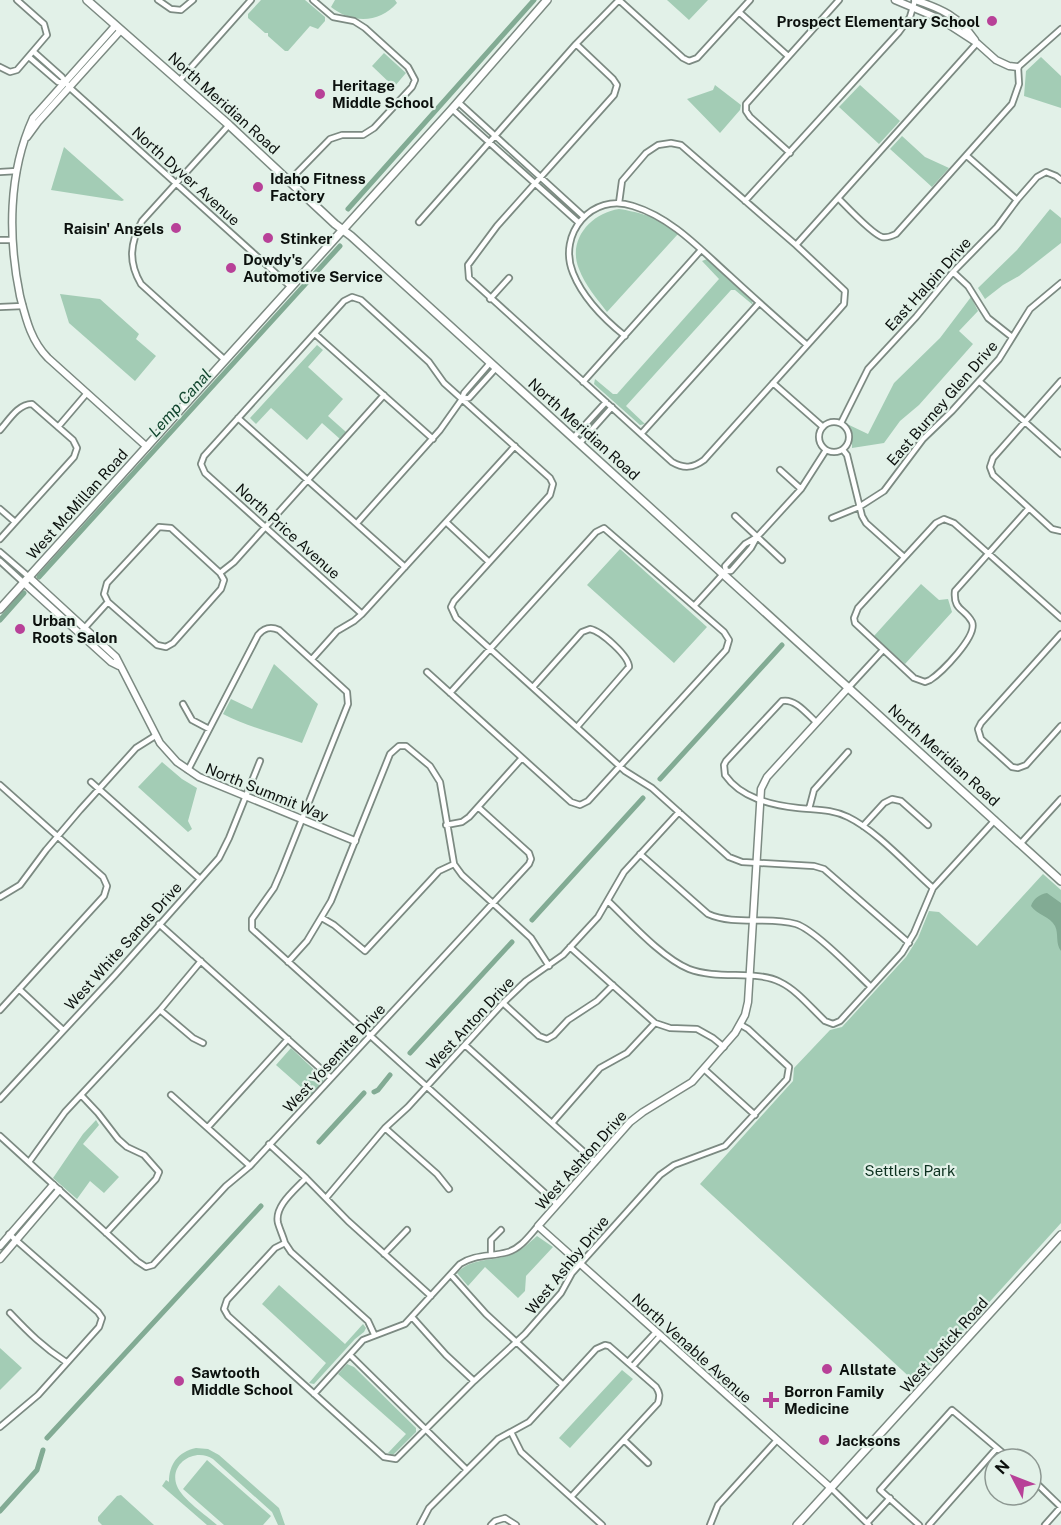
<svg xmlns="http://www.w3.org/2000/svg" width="1061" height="1525" font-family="'Public Sans',sans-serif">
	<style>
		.green { fill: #a3ccb5 }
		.water { fill: #82ab94 }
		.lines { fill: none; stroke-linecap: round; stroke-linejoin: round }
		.canal { stroke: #82ab94; stroke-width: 5 }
		.minor-casing { stroke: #7c8a82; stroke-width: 8 }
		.tertiary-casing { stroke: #7c8a82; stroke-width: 9 }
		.secondary-casing { stroke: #7c8a82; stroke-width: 10 }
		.minor { stroke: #fff; stroke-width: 4.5 }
		.tertiary { stroke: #fff; stroke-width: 6 }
		.secondary { stroke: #fff; stroke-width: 7 }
		.poi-dot { fill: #b84198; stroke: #e2f1e8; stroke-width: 2 }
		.labels { text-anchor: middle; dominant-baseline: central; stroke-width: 4.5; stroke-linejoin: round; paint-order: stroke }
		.poi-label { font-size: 15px; font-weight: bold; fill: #0c110e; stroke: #e2f1e8; text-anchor: start }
		.street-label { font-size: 15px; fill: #0c110e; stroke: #e2f1e8 }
		.park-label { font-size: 15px; fill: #0d3120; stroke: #e2f1e8 }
		.water-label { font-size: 16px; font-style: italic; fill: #12462f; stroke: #e2f1e8 }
	</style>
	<rect width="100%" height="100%" fill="#e2f1e8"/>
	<path class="green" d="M261 0H305L325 17V21L318 29 310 26 288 51H285L268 36V33H265L248 18V14Z
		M335 0H395L397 3C379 24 351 23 331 7Z
		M667 0H708L689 20Z
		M384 53 406 73 394 87 372 66Z
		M1041 57 1061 76V108L1024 96 1026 71Z
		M715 85 741 105 740 110 720 133 687 99 713 90Z
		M860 85 900 121 879 144 839 107Z
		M902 136 925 157 949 168 932 187 890 149Z
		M64 147 124 200 122 201 51 190Z
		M619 209C639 212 664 219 678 234L607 312C597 299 585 285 579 269 567 240 591 213 619 209Z
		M1050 209 1061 218V243L1019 276 1003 285 985 299 978 288 1017 250Z
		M707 259 752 301 753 305 735 290H731L626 406 645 424 640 425 594 384 595 379 613 394H617L719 279 702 261Z
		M60 294 100 299 139 334 136 339 156 356 135 381 69 323Z
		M971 297 978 311 959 331 973 344 919 405 900 421 884 443 852 448V431L847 424 868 434 894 383 940 338Z
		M317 345 323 350 308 367 343 399 328 416 346 432 340 439 322 423 307 440 271 408 256 424 250 418Z
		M620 549 707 627 674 663 587 585Z
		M921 584 939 600 948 599 952 612 905 664 874 636Z
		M274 664 318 704 302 743C275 733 248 727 223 714L231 699 252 709Z
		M162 762 182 779 197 788 188 821 192 829 188 832 138 787Z
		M1043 874 1061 890V1223L916 1383 700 1184 793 1081 794 1068 830 1030 842 1027 906 957 918 938 929 911 939 912 977 946Z
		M291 1048 323 1078V1082L311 1096 276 1065Z
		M96 1120 99 1125 83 1144 119 1177 104 1193 90 1181 77 1199 53 1178 83 1134Z
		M537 1236 553 1247 526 1276 525 1291 518 1298 485 1267 468 1286 457 1273C472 1257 491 1262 510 1255 521 1251 529 1243 537 1236Z
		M279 1285 345 1344 363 1324 366 1328 364 1332 355 1339 314 1384 309 1383 326 1363 262 1304Z
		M0 1348 22 1368 0 1390Z
		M347 1364 354 1367 416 1428V1432L393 1455 388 1453 406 1434 338 1374Z
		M622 1370 633 1379 570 1448 559 1438Z
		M196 1448 208 1449 219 1455 279 1508 285 1525H278L272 1512 213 1459C195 1447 168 1464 177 1486 182 1499 206 1515 217 1525H207L162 1486 166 1480 169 1482C169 1464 178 1452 196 1448Z
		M207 1460 271 1516 263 1525H224L183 1489Z
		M121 1495 154 1525H102L98 1521V1517L117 1496Z"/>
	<path class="water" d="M1047 893 1061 903V951C1055 943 1059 934 1055 926 1050 916 1037 915 1031 906 1033 899 1040 894 1047 893Z"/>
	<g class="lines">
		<path class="canal" d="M348 209 534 0
			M39 577 340 246
			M0 620 24 593
			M660 779 782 645
			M532 920 643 798
			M410 1053 512 942
			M374 1092 378 1090 390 1075
			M319 1142 364 1093
			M47 1438 261 1206
			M0 1511 37 1470 43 1450"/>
		<g class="minor-casing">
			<path id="minor" d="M158 0 171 9 181 10 193 0
				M619 0 683 58 689 61 697 58 750 0
				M739 12 788 56
				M576 44 613 79 617 85 614 95 497 226 468 265 469 278 672 462C684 469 693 468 704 460L837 312 844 304 845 291 796 245 681 145 671 143 658 145 646 153 622 181 619 203
				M34 52 62 77 69 87 291 287
				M29 57 58 82 64 83
				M0 67 10 72 17 70 47 35 44 24 17 0
				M179 81 251 0
				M458 102 583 216
				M452 109 578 222
				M790 153 750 117 746 111V104L839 0
				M967 156 1017 200
				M0 172 17 171
				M289 181 330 139 342 135H363L374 128 412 87 415 80 408 67 365 28 354 21 333 17 313 0
				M838 198C847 207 872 234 882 237 887 238 892 236 896 234L1012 104 1019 84 1018 67 1061 29
				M745 201 899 32 910 17 915 0
				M419 222 576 44 619 0
				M0 240H12
				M796 245 977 43
				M953 272 968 286 988 318 1012 337
				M490 299 509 278
				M0 307 23 306
				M315 334 433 439
				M625 336C605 320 583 298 573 273 557 234 592 192 633 206 672 218 700 249 729 275 755 299 781 322 807 345
				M225 360 141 284C128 262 130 243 142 221L229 125
				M490 363 464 393 462 399 469 398 496 368
				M979 381 1061 454
				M1061 381 993 458 990 467 993 475 1052 529 1061 531
				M583 382 701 250
				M773 383 823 427
				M238 418 405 567
				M819 437a15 15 0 1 1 30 0a15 15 0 1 1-30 0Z
				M841 423 868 369 916 317 953 272 997 227 1017 200 1037 177 1046 172 1056 176 1061 180
				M58 427 87 393
				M0 430C9 420 18 404 32 404L73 440 77 448 74 457 0 539
				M641 434 759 303
				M574 437 606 402
				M580 443 612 407
				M843 450 847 455 862 516 866 523 904 557
				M780 470 801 489
				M1029 508 955 591C953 611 965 608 972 622 978 636 941 673 930 680L925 682 914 678 855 623 854 618 858 608 936 523 944 519 954 523 1061 618
				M0 509 15 522
				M735 516 782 560
				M832 518 859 507 884 491 923 439 952 411 999 359 1030 309 1061 283
				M446 522 489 562
				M357 523 440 430 462 399
				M757 537 745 544 725 566 726 571H731L751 548 757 537 801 489 826 450
				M0 552 29 577
				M0 561 24 583
				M108 602 157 645 166 647 173 643 221 589 224 580 220 573 234 562 384 395
				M694 606 724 573
				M362 614 205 473 201 464 204 456 344 301 352 297 361 300 429 362 444 383 550 478 553 484 550 495 454 601 451 607 456 618 625 771 652 788 729 857 742 862 814 866 824 869 909 943
				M80 633 108 602 104 594 107 583 159 527 171 528 220 573
				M1061 634 981 723 978 729 981 739 1012 767 1018 768 1026 765 1061 726
				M312 659 337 631 354 621 362 614 515 446
				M427 672 571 802 580 805 588 801 726 650 729 640 724 632 604 528 596 532 450 693
				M533 687 582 632 590 629C601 631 629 656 629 667L577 727
				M849 687 883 650
				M183 704 192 720 209 729
				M816 722C807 714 795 698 782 701L726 761 724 765 725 775C741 798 771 805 798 808 815 810 832 809 848 817 877 831 908 866 933 888
				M188 770 258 635C264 628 270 626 279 630L347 692 348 704 281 872 274 888 252 919V929L557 1204
				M91 782 200 879
				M0 785 103 877 107 886 104 896 0 1010
				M809 809 814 790 848 752
				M446 825 462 822 469 817 522 758
				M863 826 884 803 892 799 901 801 928 825
				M1021 843 1061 799
				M640 854 708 914C735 926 768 916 796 924 815 930 855 972 871 987
				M0 897 20 885 46 850 80 810 136 748 155 736
				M608 901C630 922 662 958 689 969 717 980 758 970 780 982 797 990 812 1009 825 1021L833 1024 840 1021 902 953 914 933 933 888 995 820
				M322 918 334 925 365 951 439 871 454 864
				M159 924 331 1078
				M570 947 655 1023 670 1028 697 1029 713 1038 724 1047
				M288 962 307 941 331 901 390 754 399 746H406L430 766 440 782 454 864 462 875 531 938 549 966
				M19 989 63 1030
				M503 1003 539 1036 547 1039 554 1035 568 1020 597 1001 613 985
				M160 1010 193 1038 203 1043
				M465 1045 595 1162
				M704 1069 755 1115
				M81 1095 98 1113 118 1139 127 1147 144 1155 159 1172 156 1179 106 1233
				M171 1095 250 1166
				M0 1099 115 975 219 858 229 838 260 761
				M552 1123 600 1068 627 1053 655 1023
				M208 1127 288 1039
				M385 1128 437 1174 449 1189
				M0 1136 137 1261 146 1267 153 1265 226 1186 250 1166 529 864 531 859 529 853 478 807
				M269 1144 306 1178 348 1221 431 1296
				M29 1162 65 1112 160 1010 201 961
				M306 1178C295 1190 274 1206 278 1223 280 1230 283 1236 285 1243L275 1248 227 1300 224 1309 228 1316 384 1457 396 1459 474 1381 525 1334 561 1293 572 1273 660 1175 674 1165 725 1146 787 1079 789 1067 748 1029 741 1025
				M326 1198 385 1128 408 1107 503 1003 526 981 563 955 598 917 624 872 679 812
				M285 1243 291 1252 368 1321 374 1334
				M384 1254 407 1230
				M491 1255V1240L501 1230
				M451 1275 486 1314 563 1385
				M10 1313C29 1333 43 1347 66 1362
				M412 1317 446 1355 474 1381
				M350 1355 467 1470
				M628 1362 656 1332
				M633 1366 660 1336
				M314 1394 363 1340 405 1324 460 1264C475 1254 491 1257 508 1252 521 1248 529 1236 538 1226
				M0 1427 38 1395 99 1327 102 1318 98 1312 9 1234
				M511 1432 521 1452 602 1525
				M624 1440 648 1463
				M1031 1478 1061 1507
				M831 1488 869 1525
				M867 1523 890 1498
				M420 1525 429 1508 498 1439 529 1422 596 1349 605 1345 609 1346 656 1387C660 1393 660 1396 658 1403L571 1497
				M491 1525 495 1521 505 1518 516 1525
				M710 1525 718 1505 777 1440
				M919 1525 880 1490 952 1410 1010 1459
				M929 1525 997 1448
				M1045 1525 1061 1507"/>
		</g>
		<g class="tertiary-casing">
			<path id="tertiary" d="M895 0 940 19 977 43 996 60 1009 66 1018 67
				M915 0C942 9 958 16 975 40
				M115 26 33 118C8 173 8 238 20 296 26 319 31 341 48 358L147 447
				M27 137 38 122 121 30
				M29 577 116 657 160 743 177 762 199 777 355 841
				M24 583 111 662 119 666
				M0 1246 53 1185
				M0 1259 59 1190
				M831 1488 538 1226 630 1122 643 1112 692 1082 735 1033 745 1015 748 1002 761 789 767 777 849 687"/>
		</g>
		<g class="secondary-casing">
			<path id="secondary" d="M87 0 229 125 335 224 351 236 1061 881
				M0 609 452 109 547 0
				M797 1525 1061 1235"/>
		</g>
		<use href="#minor" class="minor"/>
		<use href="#tertiary" class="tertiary"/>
		<use href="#secondary" class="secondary"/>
	</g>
	<g class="poi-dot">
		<circle cx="992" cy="21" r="6"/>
		<circle cx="320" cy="94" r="6"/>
		<circle cx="258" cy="187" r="6"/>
		<circle cx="176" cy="228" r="6"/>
		<circle cx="268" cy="238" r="6"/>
		<circle cx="231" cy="268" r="6"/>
		<circle cx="20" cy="629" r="6"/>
		<circle cx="827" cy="1369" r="6"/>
		<circle cx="179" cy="1381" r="6"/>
		<path d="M768 1391h6v6h6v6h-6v6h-6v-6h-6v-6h6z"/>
		<circle cx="824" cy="1440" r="6"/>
	</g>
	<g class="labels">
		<g class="poi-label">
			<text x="980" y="21" text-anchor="end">Prospect Elementary School</text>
			<text x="332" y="85">Heritage<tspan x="332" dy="17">Middle School</tspan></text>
			<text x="270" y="178">Idaho Fitness<tspan x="270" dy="17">Factory</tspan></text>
			<text x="164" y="228" text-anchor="end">Raisin' Angels</text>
			<text x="280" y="238">Stinker</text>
			<text x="243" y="259">Dowdy's<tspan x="243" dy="17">Automotive Service</tspan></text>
			<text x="32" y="620">Urban<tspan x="32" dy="17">Roots Salon</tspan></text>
			<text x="839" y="1369">Allstate</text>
			<text x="191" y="1372">Sawtooth<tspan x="191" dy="17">Middle School</tspan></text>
			<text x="784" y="1391">Borron Family<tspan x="784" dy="17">Medicine</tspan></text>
			<text x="836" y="1440">Jacksons</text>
		</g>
		<g class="street-label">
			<text transform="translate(224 103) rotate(42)">North Meridian Road</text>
			<text transform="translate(186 176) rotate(42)">North Dyver Avenue</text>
			<text transform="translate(928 284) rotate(-48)">East Halpin Drive</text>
			<text transform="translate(942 403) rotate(-49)">East Burney Glen Drive</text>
			<text transform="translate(584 429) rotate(42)">North Meridian Road</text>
			<text transform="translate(77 504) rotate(-48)">West McMillan Road</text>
			<text transform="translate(288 531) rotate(42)">North Price Avenue</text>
			<text transform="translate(944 755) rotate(42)">North Meridian Road</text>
			<text transform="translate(267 792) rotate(22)">North Summit Way</text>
			<text transform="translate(123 946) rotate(-48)">West White Sands Drive</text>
			<text transform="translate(470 1023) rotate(-47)">West Anton Drive</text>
			<text transform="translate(334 1058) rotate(-47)">West Yosemite Drive</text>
			<text transform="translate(581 1160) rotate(-48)">West Ashton Drive</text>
			<text transform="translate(567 1265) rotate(-51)">West Ashby Drive</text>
			<text transform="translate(944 1345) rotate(-48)">West Ustick Road</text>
			<text transform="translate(692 1348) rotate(42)">North Venable Avenue</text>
		</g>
		<g class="park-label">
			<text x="910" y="1170">Settlers Park</text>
		</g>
		<g class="water-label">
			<text transform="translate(180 403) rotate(-48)">Lemp Canal</text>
		</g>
	</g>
	<g transform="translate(1013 1477) rotate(312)"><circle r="28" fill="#e2f1e8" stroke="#8c9791" stroke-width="1.5"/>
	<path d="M0-4.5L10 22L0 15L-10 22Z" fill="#b84198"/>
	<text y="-9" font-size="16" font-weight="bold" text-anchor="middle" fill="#0c110e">N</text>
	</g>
</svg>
